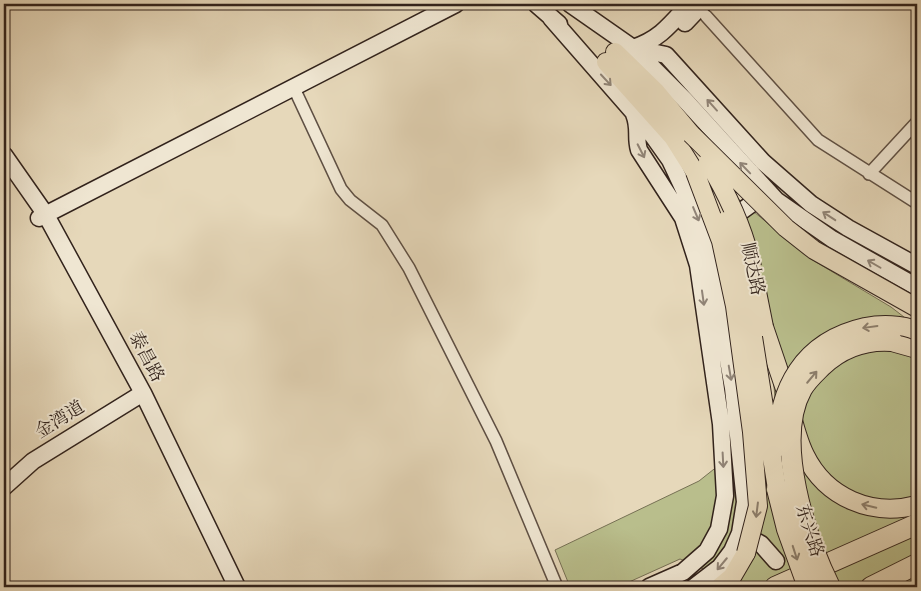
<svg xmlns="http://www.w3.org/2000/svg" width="921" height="591" font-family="'Old Standard TT','Noto Serif SC',serif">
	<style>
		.green { fill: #b9be8c; stroke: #767054 }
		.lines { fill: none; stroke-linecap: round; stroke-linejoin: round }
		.street-casing { stroke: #5f5044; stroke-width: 14 }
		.secondary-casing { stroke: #32231c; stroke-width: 19 }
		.primary-casing { stroke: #32231c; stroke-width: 20 }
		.highway-casing { stroke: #32231c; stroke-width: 22 }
		.street { stroke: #efe6d2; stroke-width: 11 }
		.secondary { stroke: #efe6d2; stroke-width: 16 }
		.primary { stroke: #e6d8ba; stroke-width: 18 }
		.highway { stroke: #e6d8ba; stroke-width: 20 }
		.primary-bridge-casing { stroke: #32231c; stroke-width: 20; stroke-linecap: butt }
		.highway-bridge-casing { stroke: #32231c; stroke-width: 22; stroke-linecap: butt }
		.primary-bridge { stroke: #e6d8ba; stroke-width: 18 }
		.highway-bridge { stroke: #e6d8ba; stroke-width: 20 }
		.oneway { stroke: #908477 }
		.oneway2 { stroke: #8c7e6b }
		.labels { text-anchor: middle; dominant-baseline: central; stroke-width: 4; stroke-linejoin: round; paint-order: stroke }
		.street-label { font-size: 18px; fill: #32231c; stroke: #efe6d2 }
	</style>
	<rect width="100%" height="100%" fill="#e6d8ba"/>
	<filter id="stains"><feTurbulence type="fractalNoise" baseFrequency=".004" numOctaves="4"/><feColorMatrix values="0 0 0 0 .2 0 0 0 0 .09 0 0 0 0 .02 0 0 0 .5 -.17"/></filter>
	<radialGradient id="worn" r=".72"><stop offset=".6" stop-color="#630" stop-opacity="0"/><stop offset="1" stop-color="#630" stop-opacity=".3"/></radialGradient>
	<path class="green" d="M736 197 811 259 891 307 917 327V587H740L739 584 680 559 618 587H570L555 550 699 481 777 419 766 300Z"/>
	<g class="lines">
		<g class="street-casing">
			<path id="street" d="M706 16 818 140 917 203
				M293 86 341 189 350 200 382 225 409 268 496 441 557 587
				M869 174 917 122"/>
		</g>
		<g class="secondary-casing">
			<path id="secondary" d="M536 4 559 24
				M570 4 633 48 684 99 776 200 832 239 917 287
				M551 18 648 129 670 160 706 237 733 388 745 502 740 533 732 551 720 567 694 587
				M685 23 703 4
				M633 48 666 55 763 162 811 204 848 228 917 266
				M633 48C660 39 670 25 689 4
				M634 114C640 129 635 136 639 150L683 218 698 265 721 424 725 496 719 529 707 551 683 572 649 587
				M4 155 46 215 143 393 237 587
				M39 218 456 4
				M725 223 768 192
				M4 487 33 461 143 393
				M740 533 761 544 776 561"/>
		</g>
		<g class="primary-casing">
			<path id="primary" d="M615 52 656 92 691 134
				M606 62 673 137 695 172
				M764 327C771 348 778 368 785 389 791 411 795 435 805 455 826 498 872 517 917 505
				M720 587 732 577 746 553"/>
		</g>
		<g class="highway-casing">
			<path id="highway" d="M892 341 917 348
				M775 587 917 524
				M871 587 917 564"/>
		</g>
		<use href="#street" class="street"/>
		<use href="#secondary" class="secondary"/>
		<use href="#primary" class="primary"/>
		<use href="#highway" class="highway"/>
		<g class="primary-bridge-casing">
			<path id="primary-bridge" d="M691 134 786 228 814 250 917 308
				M708 162C728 195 744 229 752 267
				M695 172 721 241 735 306 752 432 758 506 746 553
				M725 221 736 249 744 280 777 489
				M757 292 764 327
				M777 448C777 388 803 341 865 327 881 324 902 324 917 331"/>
		</g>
		<g class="highway-bridge-casing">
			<path id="highway-bridge" d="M777 489 787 529 808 587
				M830 587C806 538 773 441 802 389 807 380 815 373 822 366 842 347 865 339 892 341"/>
		</g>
		<use href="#primary-bridge" class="primary-bridge"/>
		<use href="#highway-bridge" class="highway-bridge"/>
	</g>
	<defs><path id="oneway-shaft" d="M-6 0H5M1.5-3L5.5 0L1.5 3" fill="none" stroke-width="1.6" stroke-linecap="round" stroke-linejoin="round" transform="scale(1.25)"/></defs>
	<g class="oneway">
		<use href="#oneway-shaft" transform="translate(606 80) rotate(47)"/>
		<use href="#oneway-shaft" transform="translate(712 105) rotate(-132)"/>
		<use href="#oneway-shaft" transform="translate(641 151) rotate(63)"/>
		<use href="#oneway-shaft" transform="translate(745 168) rotate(-134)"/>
		<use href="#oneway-shaft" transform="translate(696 214) rotate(67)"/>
		<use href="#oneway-shaft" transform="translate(829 216) rotate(-147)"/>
		<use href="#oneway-shaft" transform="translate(874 264) rotate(-150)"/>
		<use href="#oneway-shaft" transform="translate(703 298) rotate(82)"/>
		<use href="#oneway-shaft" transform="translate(730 373) rotate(80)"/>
		<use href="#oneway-shaft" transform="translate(723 460) rotate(87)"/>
		<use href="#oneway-shaft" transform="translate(722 564) rotate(130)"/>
	</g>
	<g class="oneway2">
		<use href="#oneway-shaft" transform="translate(870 327) rotate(172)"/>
		<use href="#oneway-shaft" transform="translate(812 377) rotate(-50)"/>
		<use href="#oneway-shaft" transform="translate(869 506) rotate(-166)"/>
		<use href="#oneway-shaft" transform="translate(757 510) rotate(97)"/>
		<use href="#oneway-shaft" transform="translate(795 553) rotate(72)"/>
	</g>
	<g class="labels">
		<g class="street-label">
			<text transform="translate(752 269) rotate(78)">顺达路</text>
			<text transform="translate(146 357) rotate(62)">泰昌路</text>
			<text transform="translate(60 420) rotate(-32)">金湾道</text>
			<text transform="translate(809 531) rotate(72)">东兴路</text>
		</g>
	</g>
	<rect width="921" height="591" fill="none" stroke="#e6d8ba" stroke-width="20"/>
	<rect x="5" y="5" width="911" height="581" fill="none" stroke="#32231c" stroke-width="2.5"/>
	<rect x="10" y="10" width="901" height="571" fill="none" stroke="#32231c"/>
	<rect width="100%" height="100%" filter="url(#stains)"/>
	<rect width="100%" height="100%" fill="url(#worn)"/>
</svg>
